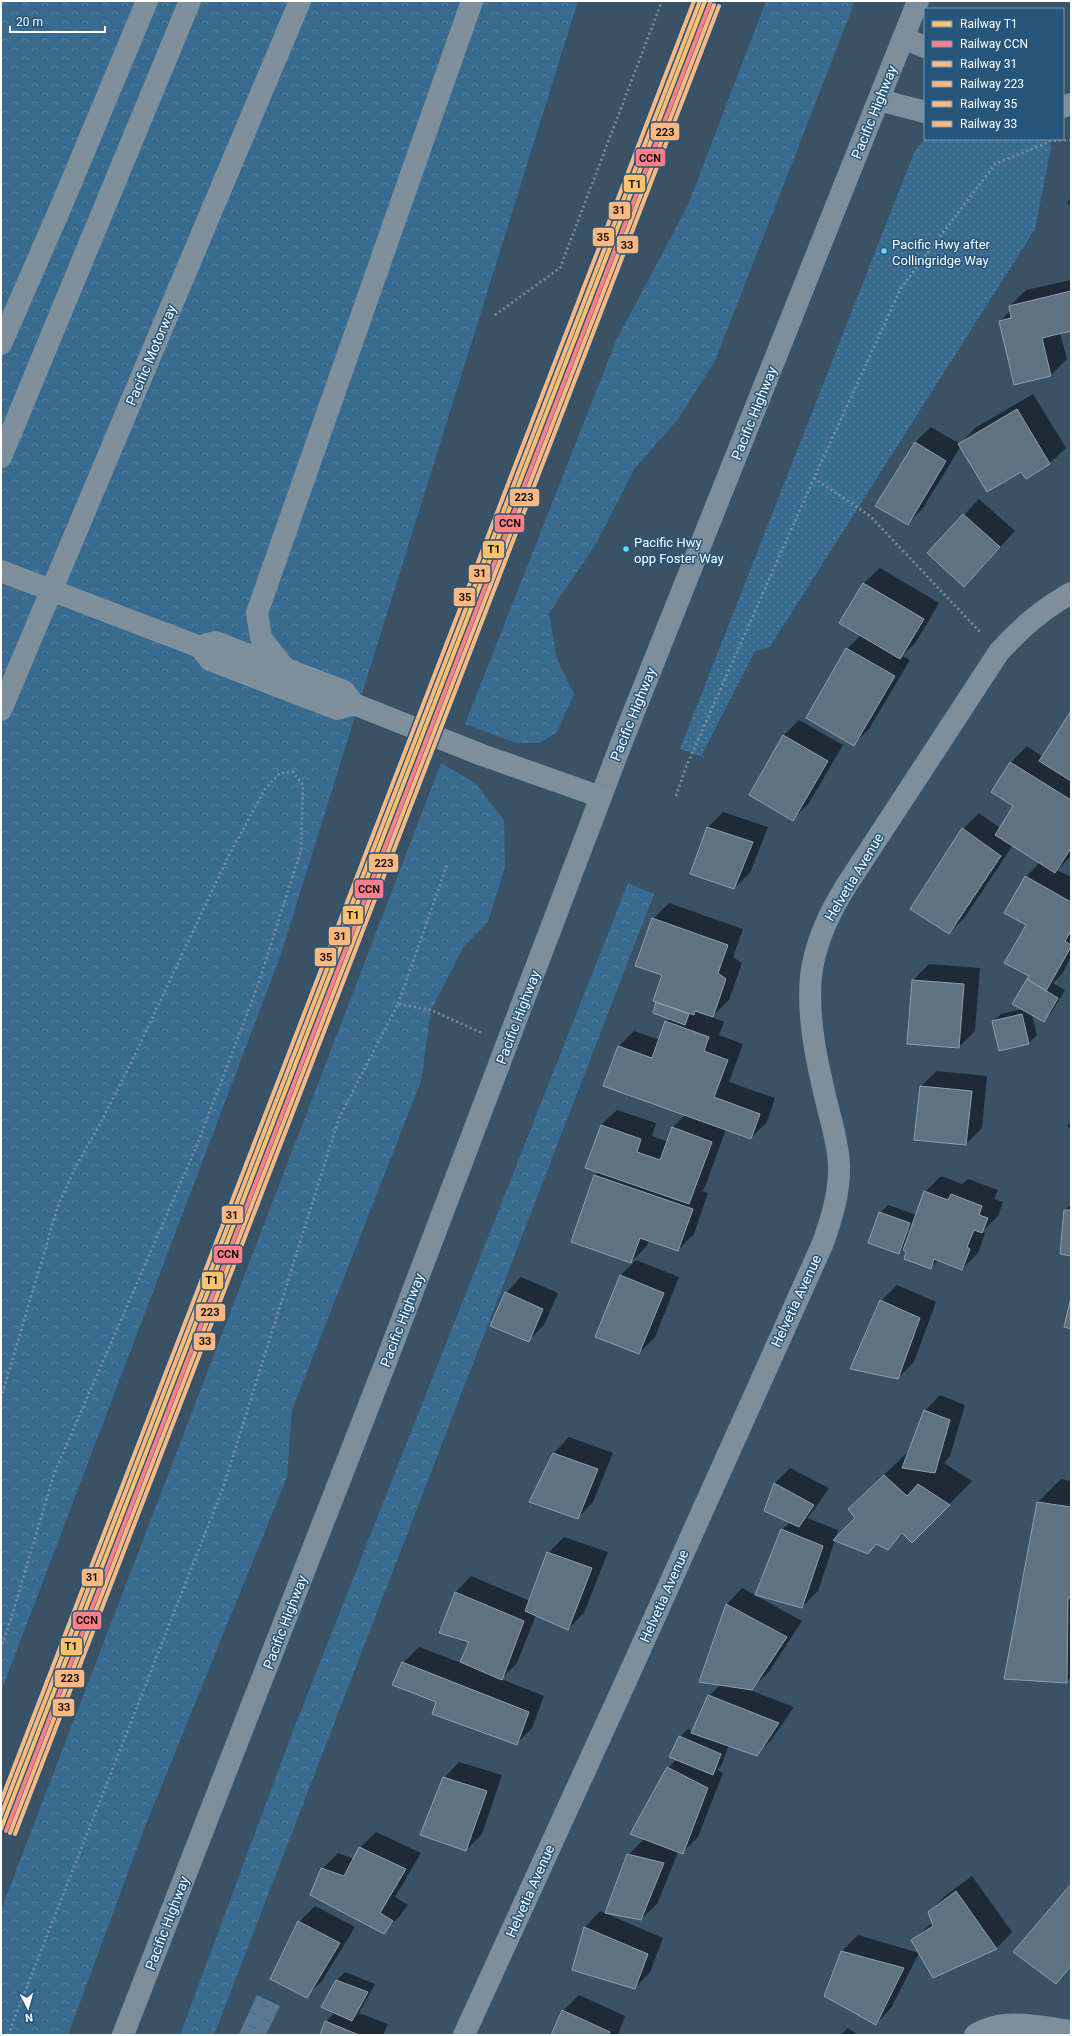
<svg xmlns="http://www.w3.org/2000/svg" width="1072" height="2036" font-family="Roboto,sans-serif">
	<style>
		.grass { fill: url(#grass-dots) }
		.forest { fill: url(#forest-crowns) }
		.water { fill: url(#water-ripples) }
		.shadow { fill: #0007 }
		.building { fill: #5f7281; stroke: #90a0ac }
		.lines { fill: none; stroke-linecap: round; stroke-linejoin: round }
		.path { stroke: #7d8f9d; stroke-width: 2.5; stroke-dasharray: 2 3; stroke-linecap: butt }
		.street { stroke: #7d8f9d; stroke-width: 22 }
		.primary { stroke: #7c8e9c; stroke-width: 22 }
		.highway { stroke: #7f909d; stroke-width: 22 }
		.highway-bridge { stroke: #7f909d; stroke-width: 22 }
		.rail-1-casing { stroke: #25557a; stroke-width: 7 }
		.rail-2-casing { stroke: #25557a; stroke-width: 7 }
		.rail-3-casing { stroke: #25557a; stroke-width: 7 }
		.rail-4-casing { stroke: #25557a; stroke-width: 7 }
		.rail-5-casing { stroke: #25557a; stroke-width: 7 }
		.rail-6-casing { stroke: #25557a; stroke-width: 7 }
		.rail-1 { stroke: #fec16c; stroke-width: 4 }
		.rail-2 { stroke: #ff808b; stroke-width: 4 }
		.rail-3 { stroke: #ffb880; stroke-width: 4 }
		.rail-4 { stroke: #ffb880; stroke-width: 4 }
		.rail-5 { stroke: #ffb880; stroke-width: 4 }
		.rail-6 { stroke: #ffb880; stroke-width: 4 }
		.bus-dot { fill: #66dbf5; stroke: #25557a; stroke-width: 1.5 }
		.labels { text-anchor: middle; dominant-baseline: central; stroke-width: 3; stroke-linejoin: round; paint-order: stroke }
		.bus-label { font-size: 13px; fill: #fff; stroke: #25557a; text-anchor: start }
		.street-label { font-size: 14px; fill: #fff; stroke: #25557a }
		.line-badge { stroke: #25557a; stroke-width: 1.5 }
		.pale-badge-label { font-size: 11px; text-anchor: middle; font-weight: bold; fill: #111 }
	</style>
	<defs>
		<pattern id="grass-dots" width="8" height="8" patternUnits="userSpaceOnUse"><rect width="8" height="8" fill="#396b90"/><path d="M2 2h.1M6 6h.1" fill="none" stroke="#5781a1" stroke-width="1.8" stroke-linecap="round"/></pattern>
		<pattern id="forest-crowns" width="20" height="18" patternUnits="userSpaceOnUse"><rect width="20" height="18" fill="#396b90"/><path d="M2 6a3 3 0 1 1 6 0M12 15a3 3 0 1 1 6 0" fill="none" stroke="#5781a1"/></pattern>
		<pattern id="water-ripples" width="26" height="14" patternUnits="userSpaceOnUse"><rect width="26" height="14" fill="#587a94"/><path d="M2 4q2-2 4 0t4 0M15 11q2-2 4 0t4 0" fill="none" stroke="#526370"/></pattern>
	</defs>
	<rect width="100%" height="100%" fill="#395266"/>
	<path class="grass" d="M925 138 1048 139 1051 148 1035 229 769 648 755 651 701 756 680 749 914 153Z"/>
	<path class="forest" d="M1 1H578L280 957 1 1692Z
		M766 1H855L715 361 678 419 635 468 594 547 549 613 557 660 574 694 557 732 540 743H516L465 724 616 341 688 205Z
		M441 763 475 783 504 820 505 867 488 922 464 946 431 1010 421 1081 292 1410 287 1477 144 1829 68 2035H1V1910Z
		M628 883 654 894 214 2035H180L291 1736Z"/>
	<path class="water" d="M257 1995 280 2006 266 2035H241L239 2034Z"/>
	<path class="shadow" d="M1071 198V206L1067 203Z
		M1071 280V330L1060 333 1067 359 1051 375 1015 383 1000 321 1011 310 1010 306 1026 290Z
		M1033 394 1066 448 1050 463 1026 478 1022 470 961 446 923 508 908 524 915 442 931 427 960 444 975 428Z
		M979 499 1015 531 979 570 929 553Z
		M880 568 939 603 916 642 902 656 910 660 869 729 853 745 847 649 861 635 840 623 864 583Z
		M1071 713V856L1057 870 1071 877V957L1062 974 1053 983 1065 990 1051 1013 1043 1021 1032 1015 1037 1035 1029 1043 1000 1050 993 1022 1001 1014 1022 1009 1030 976 1026 877 1040 862 1013 845 965 917 949 933 963 829 979 813 1000 828 1014 806 992 792 1011 762 1027 746 1043 757Z
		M799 720 843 745 809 803 793 819 783 736Z
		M723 812 768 827 750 873 734 888 708 827Z
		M669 903 743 929 733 957 742 963 729 1000 712 1017 724 1022 719 1035 743 1044 729 1082 775 1098 767 1122 751 1138 726 1129 705 1187 702 1191 708 1193 694 1234 678 1250 649 1240 647 1246 631 1262 595 1175 599 1172 601 1125 617 1110 656 1123 652 1136 668 1142 672 1128 686 1114 619 1046 634 1031 660 1040 666 1022 670 1018 657 1003 664 975 653 919Z
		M929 964 980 968 975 1031 959 1047 913 980Z
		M937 1071 987 1076 982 1128 966 1144 921 1086Z
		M1071 1122V1129L1067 1126Z
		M941 1176 962 1184 968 1179 998 1190 994 1199 1003 1202 998 1216 982 1232 985 1233 978 1253 962 1269 938 1260 930 1268 907 1251 905 1247 899 1253 880 1213 888 1205 917 1215 925 1192Z
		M1071 1204V1255L1065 1210Z
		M636 1260 679 1277 655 1337 639 1353 620 1276Z
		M521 1277 558 1293 544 1325 528 1341 506 1293Z
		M897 1285 936 1302 914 1362 898 1378 881 1301Z
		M940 1395 965 1405 950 1456 944 1463 972 1481 912 1542 904 1533 888 1549 877 1543 835 1540 818 1591 802 1607 782 1530 790 1522 774 1484 790 1468 829 1488 814 1510 807 1518 838 1530 835 1539 857 1517 872 1486 908 1452 925 1411Z
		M569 1437 613 1453 593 1502 578 1518 554 1453Z
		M1061 1479 1071 1481V1677L1066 1682 1038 1502Z
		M564 1537 608 1552 584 1613 568 1629 536 1615 517 1663 501 1679 544 1696 532 1728 516 1744 437 1702 403 1663 419 1647 461 1663 471 1642 440 1632 456 1592 471 1576 530 1601 548 1553Z
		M742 1588 802 1621 768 1673 750 1690 794 1707 772 1739 756 1755 729 1745 721 1766 717 1770 723 1773 698 1837 682 1853 678 1852 657 1904 641 1919 628 1855 644 1839 668 1768 677 1759 680 1737 688 1729 693 1731 709 1696 721 1684 700 1681 727 1604Z
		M459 1762 502 1775 482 1834 466 1850 444 1778Z
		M376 1832 421 1853 395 1897 408 1905 399 1917 383 1933 322 1869 338 1853 354 1859 360 1848Z
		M972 1876 1012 1932 997 1948 933 1977 913 1940 933 1922 929 1912 945 1896Z
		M315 1906 355 1927 322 1981 306 1996 299 1922Z
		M600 1911 663 1938 650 1972 635 1988 574 1970 585 1927Z
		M858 1935 919 1953 891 2008 876 2024 826 1996 842 1951Z
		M345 1972 375 1984 359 2013 388 2024 383 2035H321L326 2022 335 2012 323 2006 337 1980Z
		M579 1995 625 2016 618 2035H552L563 2011Z
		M848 2028 858 2035H841Z"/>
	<path class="building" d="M1071 291V331L1042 338 1051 376 1014 385 999 321 1011 318 1009 306Z
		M1017 409 1050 464 1026 479 1021 472 987 492 958 444Z
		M915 442 946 461 908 525 875 506Z
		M963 514 1000 547 964 587 927 553Z
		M863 583 924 619 900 659 839 623Z
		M846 648 895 676 854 746 806 718Z
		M1071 711V781L1039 761Z
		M783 735 828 761 793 821 749 795Z
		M1010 762 1071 800V848L1055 873 995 835 1013 806 991 792Z
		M707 827 753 842 734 889 690 874Z
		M962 828 1001 856 949 934 910 909Z
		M1025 876 1071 902V931L1065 941 1071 945V947L1046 991 1027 979 1029 976 1004 963 1026 925 1004 913Z
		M652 918 728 945 718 973 726 979 713 1017 695 1011 694 1015 653 1001 662 975 635 966Z
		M1027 979 1058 998 1044 1022 1012 1004Z
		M912 980 964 984 959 1048 907 1044Z
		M656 1002 689 1014 685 1025 653 1013Z
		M1022 1014 1029 1044 999 1051 992 1021Z
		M665 1021 709 1037 704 1051 728 1060 714 1097 760 1114 751 1139 603 1086 618 1046 652 1058Z
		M920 1086 972 1091 966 1145 914 1140Z
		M601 1125 641 1139 637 1152 660 1160 672 1127 712 1142 689 1204 585 1168Z
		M594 1175 693 1209 678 1251 640 1238 631 1263 571 1242Z
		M924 1191 948 1200 951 1194 982 1206 979 1215 988 1218 982 1233 974 1230 967 1247 970 1249 962 1270 934 1259 931 1269 904 1259 906 1252 903 1250Z
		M1064 1210H1071V1256L1060 1254Z
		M879 1212 910 1223 899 1254 868 1243Z
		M620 1275 664 1293 639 1354 595 1337Z
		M505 1292 543 1309 529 1342 490 1326Z
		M1071 1297V1329L1064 1327Z
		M880 1300 920 1318 898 1379 850 1369Z
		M924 1410 950 1420 935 1473 902 1468Z
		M553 1453 598 1469 578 1519 529 1502Z
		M884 1475 907 1496 918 1484 950 1505 912 1543 902 1533 888 1550 876 1544 868 1554 833 1540 855 1518 848 1509Z
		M774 1483 814 1505 799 1527 764 1511Z
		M1037 1502 1071 1507V1598H1068L1067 1683 1004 1679Z
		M781 1529 823 1546 802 1608 755 1595Z
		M547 1552 592 1568 568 1630 525 1611Z
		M455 1592 524 1621 502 1680 460 1662 469 1642 439 1633Z
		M726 1604 787 1637 752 1690 699 1682Z
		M402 1662 529 1712 517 1745 432 1714 436 1702 392 1685Z
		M708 1695 779 1723 757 1756 691 1733Z
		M679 1736 721 1754 713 1775 669 1757Z
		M667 1767 708 1788 683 1854 630 1834Z
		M443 1777 487 1791 466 1851 420 1835Z
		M359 1847 406 1869 380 1913 393 1921 384 1934 310 1895 321 1868 344 1876Z
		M627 1854 664 1863 641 1920 605 1913Z
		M1071 1884V1966L1056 1984 1013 1952Z
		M956 1891 997 1949 933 1978 911 1940 933 1926 928 1912Z
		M298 1921 340 1943 307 1998 270 1979Z
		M584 1927 648 1954 635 1989 572 1970Z
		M841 1951 904 1968 876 2025 824 1996Z
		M336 1980 368 1992 352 2021 321 2007Z
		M562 2010 610 2032 609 2035H551Z
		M325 2021 359 2035H320Z"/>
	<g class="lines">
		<path class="path" d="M495 315 560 268 662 1
			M814 478 870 516 980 632
			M676 796 686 767 814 478 901 288 995 164 1051 141 1071 140
			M398 1004 447 865
			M1 1398 58 1206 75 1168 100 1124 132 1061 228 857 265 789 280 773 293 772 303 785 301 850 258 985 197 1145 54 1474 10 1622 1 1648
			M8 2035 223 1488 339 1118 398 1004 431 1010 482 1033"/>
		<path class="street" d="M903 38 925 47
			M879 100 925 112
			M1063 107 1071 104
			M464 2035 630 1672 823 1243C832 1217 840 1192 839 1164 838 1144 832 1124 827 1104 817 1063 807 1018 811 976 815 943 829 913 846 886L999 652C1023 626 1040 611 1071 593
			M975 2035C1003 2017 1041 2027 1071 2031"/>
		<path class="primary" d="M123 2035 387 1359 621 744 918 1"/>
		<path class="highway" d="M1 344 60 209 147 1
			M1 457 190 1
			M285 669 261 638 257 613 472 1
			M354 704 337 709 210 660 200 647 215 642 344 691 354 704 482 755 601 797
			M1 710 300 1"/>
		<path class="highway-bridge" d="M1 571 200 647"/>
		<g class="rail-1-casing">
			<path id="rail-1" d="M1 1829 705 1"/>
		</g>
		<g class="rail-2-casing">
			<path id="rail-2" d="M6 1831 710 3"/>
		</g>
		<g class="rail-3-casing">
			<path id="rail-3" d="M1 1815 700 1"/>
		</g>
		<g class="rail-4-casing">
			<path id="rail-4" d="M10 1833 714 5"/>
		</g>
		<g class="rail-5-casing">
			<path id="rail-5" d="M1 1801 694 1"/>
		</g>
		<g class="rail-6-casing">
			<path id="rail-6" d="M15 1834 719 6"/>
		</g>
		<use href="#rail-1" class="rail-1"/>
		<use href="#rail-2" class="rail-2"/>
		<use href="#rail-3" class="rail-3"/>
		<use href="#rail-4" class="rail-4"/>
		<use href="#rail-5" class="rail-5"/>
		<use href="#rail-6" class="rail-6"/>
	</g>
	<g class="bus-dot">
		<circle cx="884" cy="251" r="3.5"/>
		<circle cx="626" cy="549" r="3.5"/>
	</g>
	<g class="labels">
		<g class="bus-label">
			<text x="892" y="244">Pacific Hwy after<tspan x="892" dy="16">Collingridge Way</tspan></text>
			<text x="634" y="542">Pacific Hwy<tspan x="634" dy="16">opp Foster Way</tspan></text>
		</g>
		<g class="street-label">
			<text transform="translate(874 112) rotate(-68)">Pacific Highway</text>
			<text transform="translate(151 355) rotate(-67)">Pacific Motorway</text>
			<text transform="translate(754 413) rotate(-68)">Pacific Highway</text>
			<text transform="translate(633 714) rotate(-68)">Pacific Highway</text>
			<text transform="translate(854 877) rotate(-59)">Helvetia Avenue</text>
			<text transform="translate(518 1017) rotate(-69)">Pacific Highway</text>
			<text transform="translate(796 1301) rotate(-65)">Helvetia Avenue</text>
			<text transform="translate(402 1320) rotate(-69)">Pacific Highway</text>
			<text transform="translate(664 1596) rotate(-66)">Helvetia Avenue</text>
			<text transform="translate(285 1622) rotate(-69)">Pacific Highway</text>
			<text transform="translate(530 1891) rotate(-66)">Helvetia Avenue</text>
			<text transform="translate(167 1923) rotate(-69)">Pacific Highway</text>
		</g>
	</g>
	<g class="line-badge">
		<rect x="650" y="122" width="30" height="19" rx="4" fill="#ffb880"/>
		<rect x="635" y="148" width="31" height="19" rx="4" fill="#ff808b"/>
		<rect x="623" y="174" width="23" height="19" rx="4" fill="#fec16c"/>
		<rect x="608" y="201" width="23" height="19" rx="4" fill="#ffb880"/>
		<rect x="592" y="227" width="23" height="20" rx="4" fill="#ffb880"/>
		<rect x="616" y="235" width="23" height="19" rx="4" fill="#ffb880"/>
		<rect x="509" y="488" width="31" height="19" rx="4" fill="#ffb880"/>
		<rect x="494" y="514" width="31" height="19" rx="4" fill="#ff808b"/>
		<rect x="482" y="540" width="23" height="19" rx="4" fill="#fec16c"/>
		<rect x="468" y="564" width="23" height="19" rx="4" fill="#ffb880"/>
		<rect x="453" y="587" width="23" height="20" rx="4" fill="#ffb880"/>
		<rect x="368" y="853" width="31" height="20" rx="4" fill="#ffb880"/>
		<rect x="354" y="879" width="30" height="20" rx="4" fill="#ff808b"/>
		<rect x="342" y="905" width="22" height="20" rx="4" fill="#fec16c"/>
		<rect x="328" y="926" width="23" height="20" rx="4" fill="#ffb880"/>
		<rect x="314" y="947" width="23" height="20" rx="4" fill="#ffb880"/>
		<rect x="221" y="1205" width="23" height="19" rx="4" fill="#ffb880"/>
		<rect x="213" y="1245" width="30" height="19" rx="4" fill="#ff808b"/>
		<rect x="201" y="1271" width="23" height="19" rx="4" fill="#fec16c"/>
		<rect x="195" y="1303" width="31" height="19" rx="4" fill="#ffb880"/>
		<rect x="193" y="1332" width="23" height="19" rx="4" fill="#ffb880"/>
		<rect x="81" y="1568" width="23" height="19" rx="4" fill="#ffb880"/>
		<rect x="72" y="1611" width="30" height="19" rx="4" fill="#ff808b"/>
		<rect x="60" y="1637" width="23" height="19" rx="4" fill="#fec16c"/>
		<rect x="54" y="1669" width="31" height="19" rx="4" fill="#ffb880"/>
		<rect x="52" y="1698" width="23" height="19" rx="4" fill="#ffb880"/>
	</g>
	<g class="pale-badge-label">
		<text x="665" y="136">223</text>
		<text x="650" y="162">CCN</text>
		<text x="635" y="188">T1</text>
		<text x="619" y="214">31</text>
		<text x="603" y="241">35</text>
		<text x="627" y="249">33</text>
		<text x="524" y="501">223</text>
		<text x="510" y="527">CCN</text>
		<text x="494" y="553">T1</text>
		<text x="480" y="577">31</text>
		<text x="465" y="601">35</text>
		<text x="384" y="867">223</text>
		<text x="369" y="893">CCN</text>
		<text x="353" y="919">T1</text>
		<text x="340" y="940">31</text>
		<text x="326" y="961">35</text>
		<text x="232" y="1219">31</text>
		<text x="228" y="1258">CCN</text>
		<text x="212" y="1284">T1</text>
		<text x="210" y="1316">223</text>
		<text x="205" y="1345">33</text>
		<text x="92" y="1581">31</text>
		<text x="87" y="1624">CCN</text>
		<text x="71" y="1650">T1</text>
		<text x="70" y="1682">223</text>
		<text x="64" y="1711">33</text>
	</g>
	<rect width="1072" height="2036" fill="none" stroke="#ffffff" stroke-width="4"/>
	<rect x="924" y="8" width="140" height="132" fill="#25557a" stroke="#7c99af"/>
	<rect x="932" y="21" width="20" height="6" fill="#fec16c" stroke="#7c99af"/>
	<text x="960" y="28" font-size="12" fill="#ffffff">Railway T1</text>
	<rect x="932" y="41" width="20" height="6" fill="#ff808b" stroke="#7c99af"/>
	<text x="960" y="48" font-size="12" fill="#ffffff">Railway CCN</text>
	<rect x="932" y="61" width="20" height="6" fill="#ffb880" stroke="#7c99af"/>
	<text x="960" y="68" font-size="12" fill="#ffffff">Railway 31</text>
	<rect x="932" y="81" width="20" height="6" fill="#ffb880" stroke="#7c99af"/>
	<text x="960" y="88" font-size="12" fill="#ffffff">Railway 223</text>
	<rect x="932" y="101" width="20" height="6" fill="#ffb880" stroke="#7c99af"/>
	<text x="960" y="108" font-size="12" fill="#ffffff">Railway 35</text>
	<rect x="932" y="121" width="20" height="6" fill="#ffb880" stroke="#7c99af"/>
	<text x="960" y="128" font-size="12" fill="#ffffff">Railway 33</text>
	<g transform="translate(28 2008) rotate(174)" stroke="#25557a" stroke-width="3" paint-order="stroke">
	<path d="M0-3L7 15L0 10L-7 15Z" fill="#ffffff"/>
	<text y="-6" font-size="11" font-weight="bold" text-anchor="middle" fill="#ffffff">N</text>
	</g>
	<path d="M10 26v6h95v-6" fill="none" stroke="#ffffff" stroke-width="2"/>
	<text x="16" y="26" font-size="12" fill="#ffffff" stroke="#25557a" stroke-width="3" paint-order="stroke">20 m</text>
</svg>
